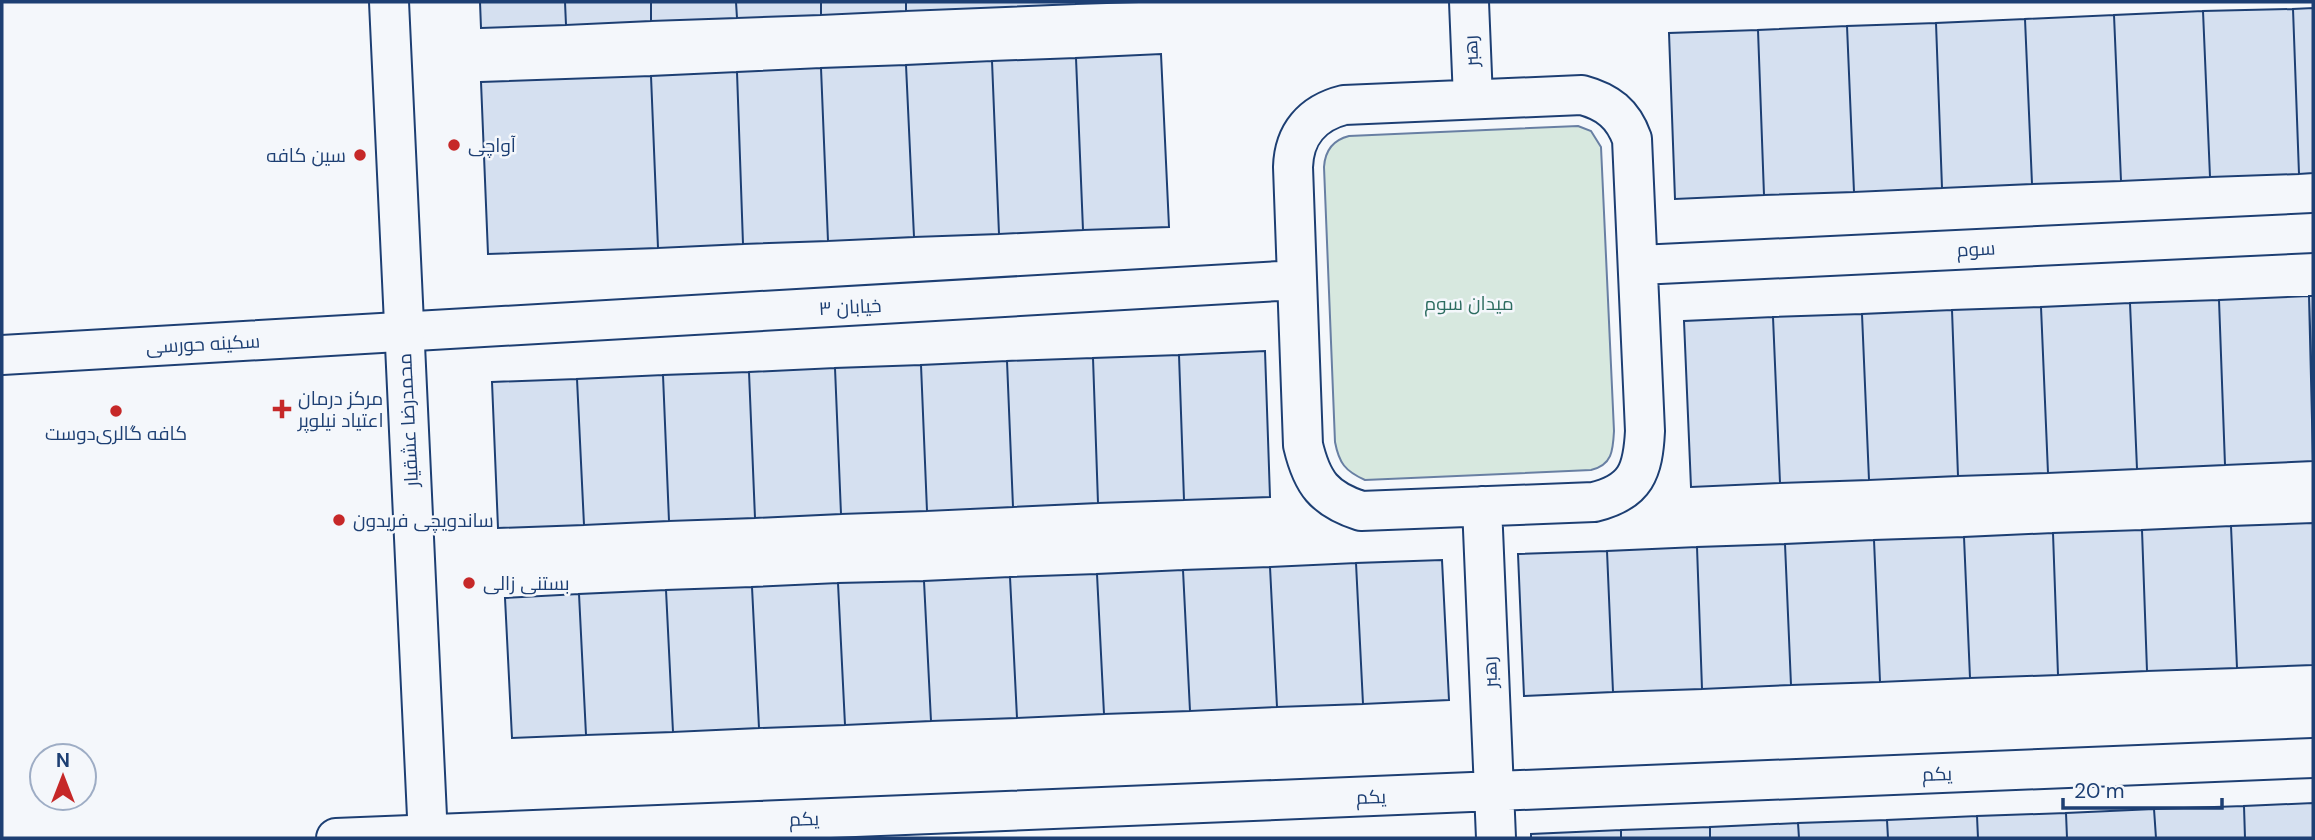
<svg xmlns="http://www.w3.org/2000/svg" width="2315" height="840" font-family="'DM Sans',Cairo,sans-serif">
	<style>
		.green { fill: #d7e8df; stroke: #687fa3; stroke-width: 2 }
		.building { fill: #d5e0f0; stroke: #1d3f73; stroke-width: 2 }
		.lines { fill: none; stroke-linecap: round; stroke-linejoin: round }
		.minor-casing { stroke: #1d3f73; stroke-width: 42 }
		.secondary-casing { stroke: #1d3f73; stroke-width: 42 }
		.minor { stroke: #f4f7fb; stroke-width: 38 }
		.secondary { stroke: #f4f7fb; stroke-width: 38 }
		.poi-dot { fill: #c62828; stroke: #f4f7fb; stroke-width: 2.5 }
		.labels { text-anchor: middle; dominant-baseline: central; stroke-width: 5; stroke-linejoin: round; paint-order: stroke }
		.street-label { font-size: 19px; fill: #1d3f73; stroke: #f4f7fb }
		.poi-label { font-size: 19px; fill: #1d3f73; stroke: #f4f7fb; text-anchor: start }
		.park-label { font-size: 19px; fill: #2c6c60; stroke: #f4f7fb }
	</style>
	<rect width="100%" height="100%" fill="#f4f7fb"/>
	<path class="green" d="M1578 126 1591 131 1601 147 1614 431C1613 451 1612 465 1591 470L1365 480C1345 471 1339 463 1335 442L1324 167C1325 151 1333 140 1349 136Z"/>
	<path class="building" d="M480 2H565L566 25 481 28Z
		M565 2H651V21L566 25Z
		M651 2H736L737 18 651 21Z
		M736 2H821V15L737 18Z
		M821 2H906V11L821 15Z
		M906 2H1076V4L906 11Z
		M1076 2H1139L1076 4Z
		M2313 8V173L2299 174 2293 9Z
		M2293 9 2299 174 2210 177 2203 11Z
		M2203 11 2210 177 2121 181 2114 15Z
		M2114 15 2121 181 2032 184 2025 19Z
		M2025 19 2032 184 1942 188 1936 23Z
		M1936 23 1942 188 1854 192 1847 26Z
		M1847 26 1854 192 1764 195 1758 30Z
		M1758 30 1764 195 1675 199 1669 33Z
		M1161 54 1169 227 1083 230 1076 58Z
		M1076 58 1083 230 999 234 992 61Z
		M992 61 999 234 914 237 906 65Z
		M906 65 914 237 828 241 821 68Z
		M821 68 828 241 743 244 737 72Z
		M737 72 743 244 658 248 651 76Z
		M651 76 658 248 488 254 481 82Z
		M2309 296 2313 461 2225 465 2219 300Z
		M2309 296H2313V417Z
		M2219 300 2225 465 2137 469 2130 303Z
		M2130 303 2137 469 2048 473 2041 307Z
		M2041 307 2048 473 1958 476 1952 310Z
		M1952 310 1958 476 1869 480 1862 314Z
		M1862 314 1869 480 1780 483 1773 317Z
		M1773 317 1780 483 1691 487 1684 321Z
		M1265 351 1270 497 1184 500 1179 355Z
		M1179 355 1184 500 1098 503 1093 358Z
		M1093 358 1098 503 1013 507 1007 361Z
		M1007 361 1013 507 927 511 921 365Z
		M921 365 927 511 841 514 835 368Z
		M835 368 841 514 755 518 749 372Z
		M749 372 755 518 669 521 663 375Z
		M663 375 669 521 584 525 577 379Z
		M577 379 584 525 498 528 492 382Z
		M2313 523V665L2237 668 2231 526Z
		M2231 526 2237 668 2147 671 2142 530Z
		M2142 530 2147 671 2058 675 2053 533Z
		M2053 533 2058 675 1970 678 1964 537Z
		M1964 537 1970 678 1880 682 1874 540Z
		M1874 540 1880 682 1791 685 1785 544Z
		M1785 544 1791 685 1702 689 1697 547Z
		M1697 547 1702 689 1613 692 1607 551Z
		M1607 551 1613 692 1524 696 1518 554Z
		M1442 560 1449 700 1363 704 1356 563Z
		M1356 563 1363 704 1277 707 1270 567Z
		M1270 567 1277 707 1190 711 1183 570Z
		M1183 570 1190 711 1104 714 1097 574Z
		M1097 574 1104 714 1017 718 1010 577Z
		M1010 577 1017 718 931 721 924 581Z
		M924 581 931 721 845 725 838 583Z
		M838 583 845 725 759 728 752 587Z
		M752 587 759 728 673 732 666 590Z
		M666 590 673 732 586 735 579 594Z
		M579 594 586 735 512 738 505 598Z
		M2313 803V838H2245L2244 806Z
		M2244 806 2245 838H2156L2154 809Z
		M2154 809 2156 838H2067L2066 813Z
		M2066 813 2067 838H1978L1977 816Z
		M1977 816 1978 838H1888L1887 820Z
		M1887 820 1888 838H1799L1798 823Z
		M1798 823 1799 838H1710V827Z
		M1710 827V838H1621V830Z
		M1621 830V838H1531V834Z"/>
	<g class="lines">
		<g class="minor-casing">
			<path id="minor" d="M1469 2 1473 99
				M1582 95C1608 102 1623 114 1632 139L1645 431C1643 471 1636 492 1594 502L1361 511C1324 499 1312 483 1303 445L1293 167C1294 134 1312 113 1344 105Z
				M1639 265 2313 233
				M2 355 1297 280
				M1482 506 1496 838
				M336 838 2313 758"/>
		</g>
		<g class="secondary-casing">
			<path id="secondary" d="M389 2 428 838"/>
		</g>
		<use href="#minor" class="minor"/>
		<use href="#secondary" class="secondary"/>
	</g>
	<g class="poi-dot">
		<circle cx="454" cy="145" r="7"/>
		<circle cx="360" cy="155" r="7"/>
		<path d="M278.5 398.5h7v7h7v7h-7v7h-7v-7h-7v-7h7z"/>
		<circle cx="116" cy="411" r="7"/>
		<circle cx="339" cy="520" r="7"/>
		<circle cx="469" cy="583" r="7"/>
	</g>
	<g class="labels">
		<g class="street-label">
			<text transform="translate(1471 51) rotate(-93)">رهبر</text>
			<text transform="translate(1976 249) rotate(-3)">سوم</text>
			<text transform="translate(850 307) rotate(-3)">خیابان ۳</text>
			<text transform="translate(203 344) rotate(-3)">سکینه حورسی</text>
			<text transform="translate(408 420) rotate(-93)">محمدرضا عشقیار</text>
			<text transform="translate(1490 672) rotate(-92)">رهبر</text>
			<text transform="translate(1937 774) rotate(-2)">یکم</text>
			<text transform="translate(1371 797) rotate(-2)">یکم</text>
			<text transform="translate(804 819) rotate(-2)">یکم</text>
		</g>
		<g class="poi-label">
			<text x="468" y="145">آواچی</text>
			<text x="346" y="155" text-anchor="end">سین کافه</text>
			<text x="298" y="398">مرکز درمان<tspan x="298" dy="22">اعتیاد نیلوپر</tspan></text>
			<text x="116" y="433" text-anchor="middle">کافه گالری‌دوست</text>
			<text x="353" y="520">ساندویچی فریدون</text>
			<text x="483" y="583">بستنی زالی</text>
		</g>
		<g class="park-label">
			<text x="1469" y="303">میدان سوم</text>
		</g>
	</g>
	<rect width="2315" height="840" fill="none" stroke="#1d3f73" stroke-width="7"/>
	<g transform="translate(63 777)"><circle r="33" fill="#f4f7fb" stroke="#9eadc5" stroke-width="2"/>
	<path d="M0-5L12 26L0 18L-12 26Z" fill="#c62828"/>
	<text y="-10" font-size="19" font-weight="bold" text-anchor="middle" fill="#1d3f73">N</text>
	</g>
	<path d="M2063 798v10h159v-10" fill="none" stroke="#1d3f73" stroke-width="3.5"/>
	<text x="2074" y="798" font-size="21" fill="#1d3f73" stroke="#f4f7fb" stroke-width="5" paint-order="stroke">20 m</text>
</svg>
